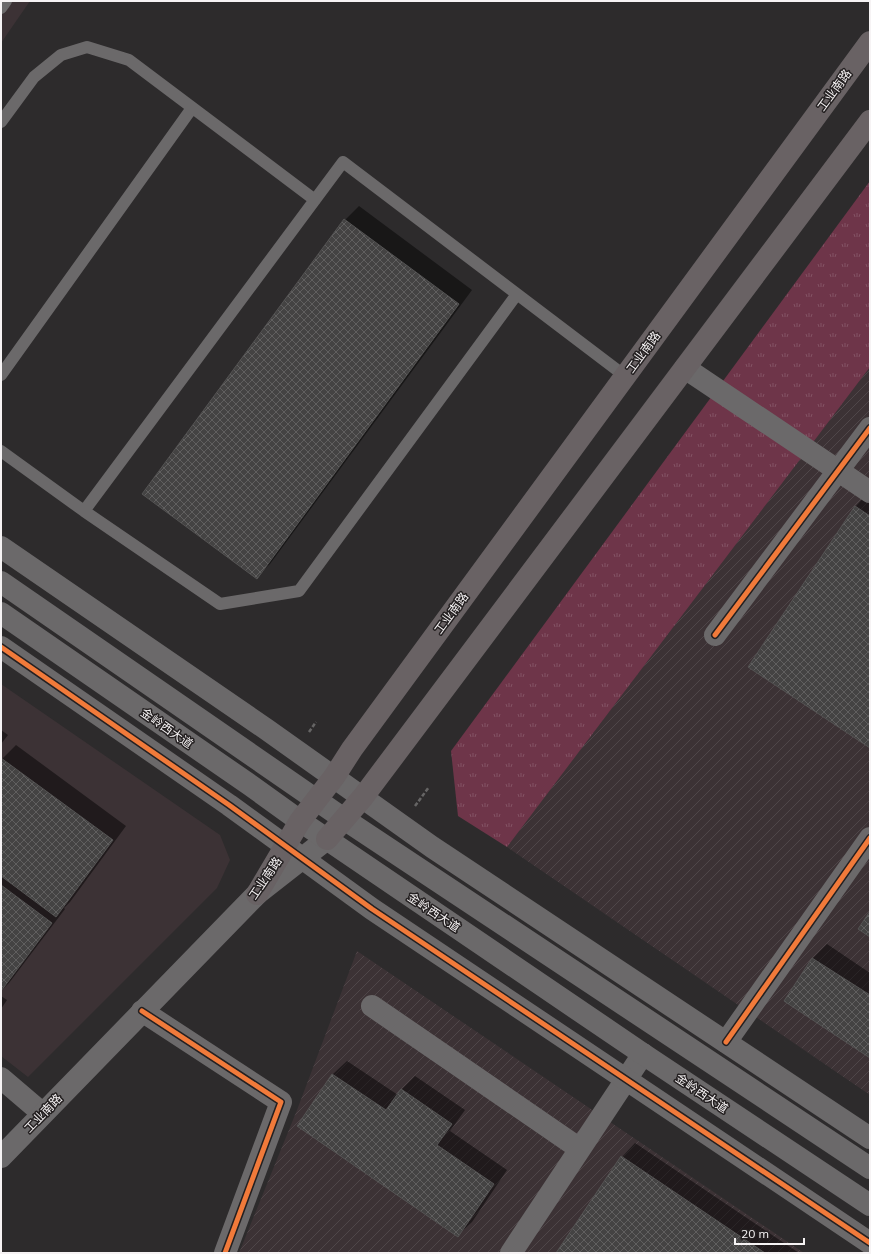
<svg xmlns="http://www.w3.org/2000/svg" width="871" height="1254" font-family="Mulish,'Noto Sans SC',sans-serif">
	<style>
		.built { fill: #3c3235 }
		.industrial { fill: url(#industrial-furrows) }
		.grass { fill: url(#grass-tufts) }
		.shadow { fill: #0007 }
		.building { fill: url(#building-cross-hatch); stroke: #545353 }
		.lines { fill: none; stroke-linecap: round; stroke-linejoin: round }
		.path { stroke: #666565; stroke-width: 2.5; stroke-dasharray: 4 2; stroke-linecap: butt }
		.service { stroke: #6b696a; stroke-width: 12 }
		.minor { stroke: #6b696a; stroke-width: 22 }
		.tertiary { stroke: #6b696a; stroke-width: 22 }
		.secondary { stroke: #6b696a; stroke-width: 22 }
		.primary { stroke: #696264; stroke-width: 22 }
		.cycleway-casing { stroke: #242021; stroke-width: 8 }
		.cycleway { stroke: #f17a3a; stroke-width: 5 }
		.labels { text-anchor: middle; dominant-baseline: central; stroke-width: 3; stroke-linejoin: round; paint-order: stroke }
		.street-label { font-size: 12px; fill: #f6f3f4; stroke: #242021 }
	</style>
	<defs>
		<pattern id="industrial-furrows" width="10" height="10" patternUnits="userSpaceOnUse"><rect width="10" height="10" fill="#3c3235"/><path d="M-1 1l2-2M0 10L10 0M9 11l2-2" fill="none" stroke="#4f4649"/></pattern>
		<pattern id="grass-tufts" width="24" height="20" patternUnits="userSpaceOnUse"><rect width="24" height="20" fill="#6e3549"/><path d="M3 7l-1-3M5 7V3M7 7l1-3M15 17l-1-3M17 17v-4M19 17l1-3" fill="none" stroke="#835364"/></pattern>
		<pattern id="building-cross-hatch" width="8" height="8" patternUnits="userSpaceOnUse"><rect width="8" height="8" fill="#444343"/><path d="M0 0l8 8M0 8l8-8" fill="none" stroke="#605f5f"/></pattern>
	</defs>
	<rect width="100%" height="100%" fill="#2d2b2c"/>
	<path class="built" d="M1 1H30L1 43Z
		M1 684 220 835 230 860 217 888 28 1077 1 1056Z"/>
	<path class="industrial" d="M870 367V1095L507 847Z
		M357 951 804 1253H239L297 1110Z"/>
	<path class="grass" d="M870 181V367L507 847 458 816 451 751Z"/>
	<path class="shadow" d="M359 206 472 290 270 564 256 577 345 220Z
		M869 492 870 493V747L749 667 856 506Z
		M1 730 8 735 1 744Z
		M16 745 126 826 70 902 64 908 65 909 9 983 1 991V760Z
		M827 944 870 973V1057L785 1001 813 958Z
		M1 996 7 1000 1 1009Z
		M347 1061 398 1095 401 1090 415 1076 465 1110 450 1131 507 1170 472 1222 458 1235 298 1125 333 1074Z
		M635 1143 799 1253H557L622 1157Z"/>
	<path class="building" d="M344 219 459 304 257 579 142 494Z
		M855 506 870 516V748L748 667Z
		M1 758 113 840 56 917 1 876Z
		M1 885 52 923 1 991Z
		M870 911V937L858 929Z
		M812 958 870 995V1058L784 1001Z
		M332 1074 386 1110 401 1089 452 1124 437 1145 494 1184 458 1237 297 1126Z
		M621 1156 765 1253H556Z"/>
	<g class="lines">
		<path class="path" d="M309 732 316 722
			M415 806 429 787"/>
		<path class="service" d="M1 8 6 1
			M1 122 34 77 61 55 87 47 129 60 315 200
			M1 375 192 108
			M1 451 84 511 343 162 625 376
			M84 511 220 604 299 591 517 294"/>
		<path class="minor" d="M685 368 870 492
			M715 635 870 428
			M372 1006 580 1149
			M142 1011 281 1102 225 1253
			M726 1042 870 838
			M1 1078 42 1113
			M511 1253 643 1054"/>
		<path class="tertiary" d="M1 547 266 729 432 847 870 1138
			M1 647 229 805 372 909 870 1243
			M258 893 327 839"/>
		<path class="secondary" d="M1 582 344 819 870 1168
			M1 613 250 785 300 821 643 1054 870 1205
			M1 1157 257 894"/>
		<path class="primary" d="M327 839 363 797 870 121
			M257 894 300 821 334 777 352 749 870 42"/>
		<g class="cycleway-casing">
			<path id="cycleway" d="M715 635 870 428
				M1 647 229 805 372 909 870 1243
				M142 1011 281 1102 225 1253
				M726 1042 870 838"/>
		</g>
		<use href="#cycleway" class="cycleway"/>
	</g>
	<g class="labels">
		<g class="street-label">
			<text transform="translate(834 90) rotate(-54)">工业南路</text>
			<text transform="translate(643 352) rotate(-54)">工业南路</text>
			<text transform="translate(451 613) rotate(-54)">工业南路</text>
			<text transform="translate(167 728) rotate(35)">金岭西大道</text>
			<text transform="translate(265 878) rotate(-56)">工业南路</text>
			<text transform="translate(434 912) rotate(34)">金岭西大道</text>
			<text transform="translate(702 1093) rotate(34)">金岭西大道</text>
			<text transform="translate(43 1113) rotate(-46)">工业南路</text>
		</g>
	</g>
	<rect width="871" height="1254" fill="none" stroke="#f6f3f4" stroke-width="4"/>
	<path d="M735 1238v6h69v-6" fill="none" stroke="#f6f3f4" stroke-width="2"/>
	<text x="741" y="1238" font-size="12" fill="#f6f3f4" stroke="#242021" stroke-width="3" paint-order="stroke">20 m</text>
</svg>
